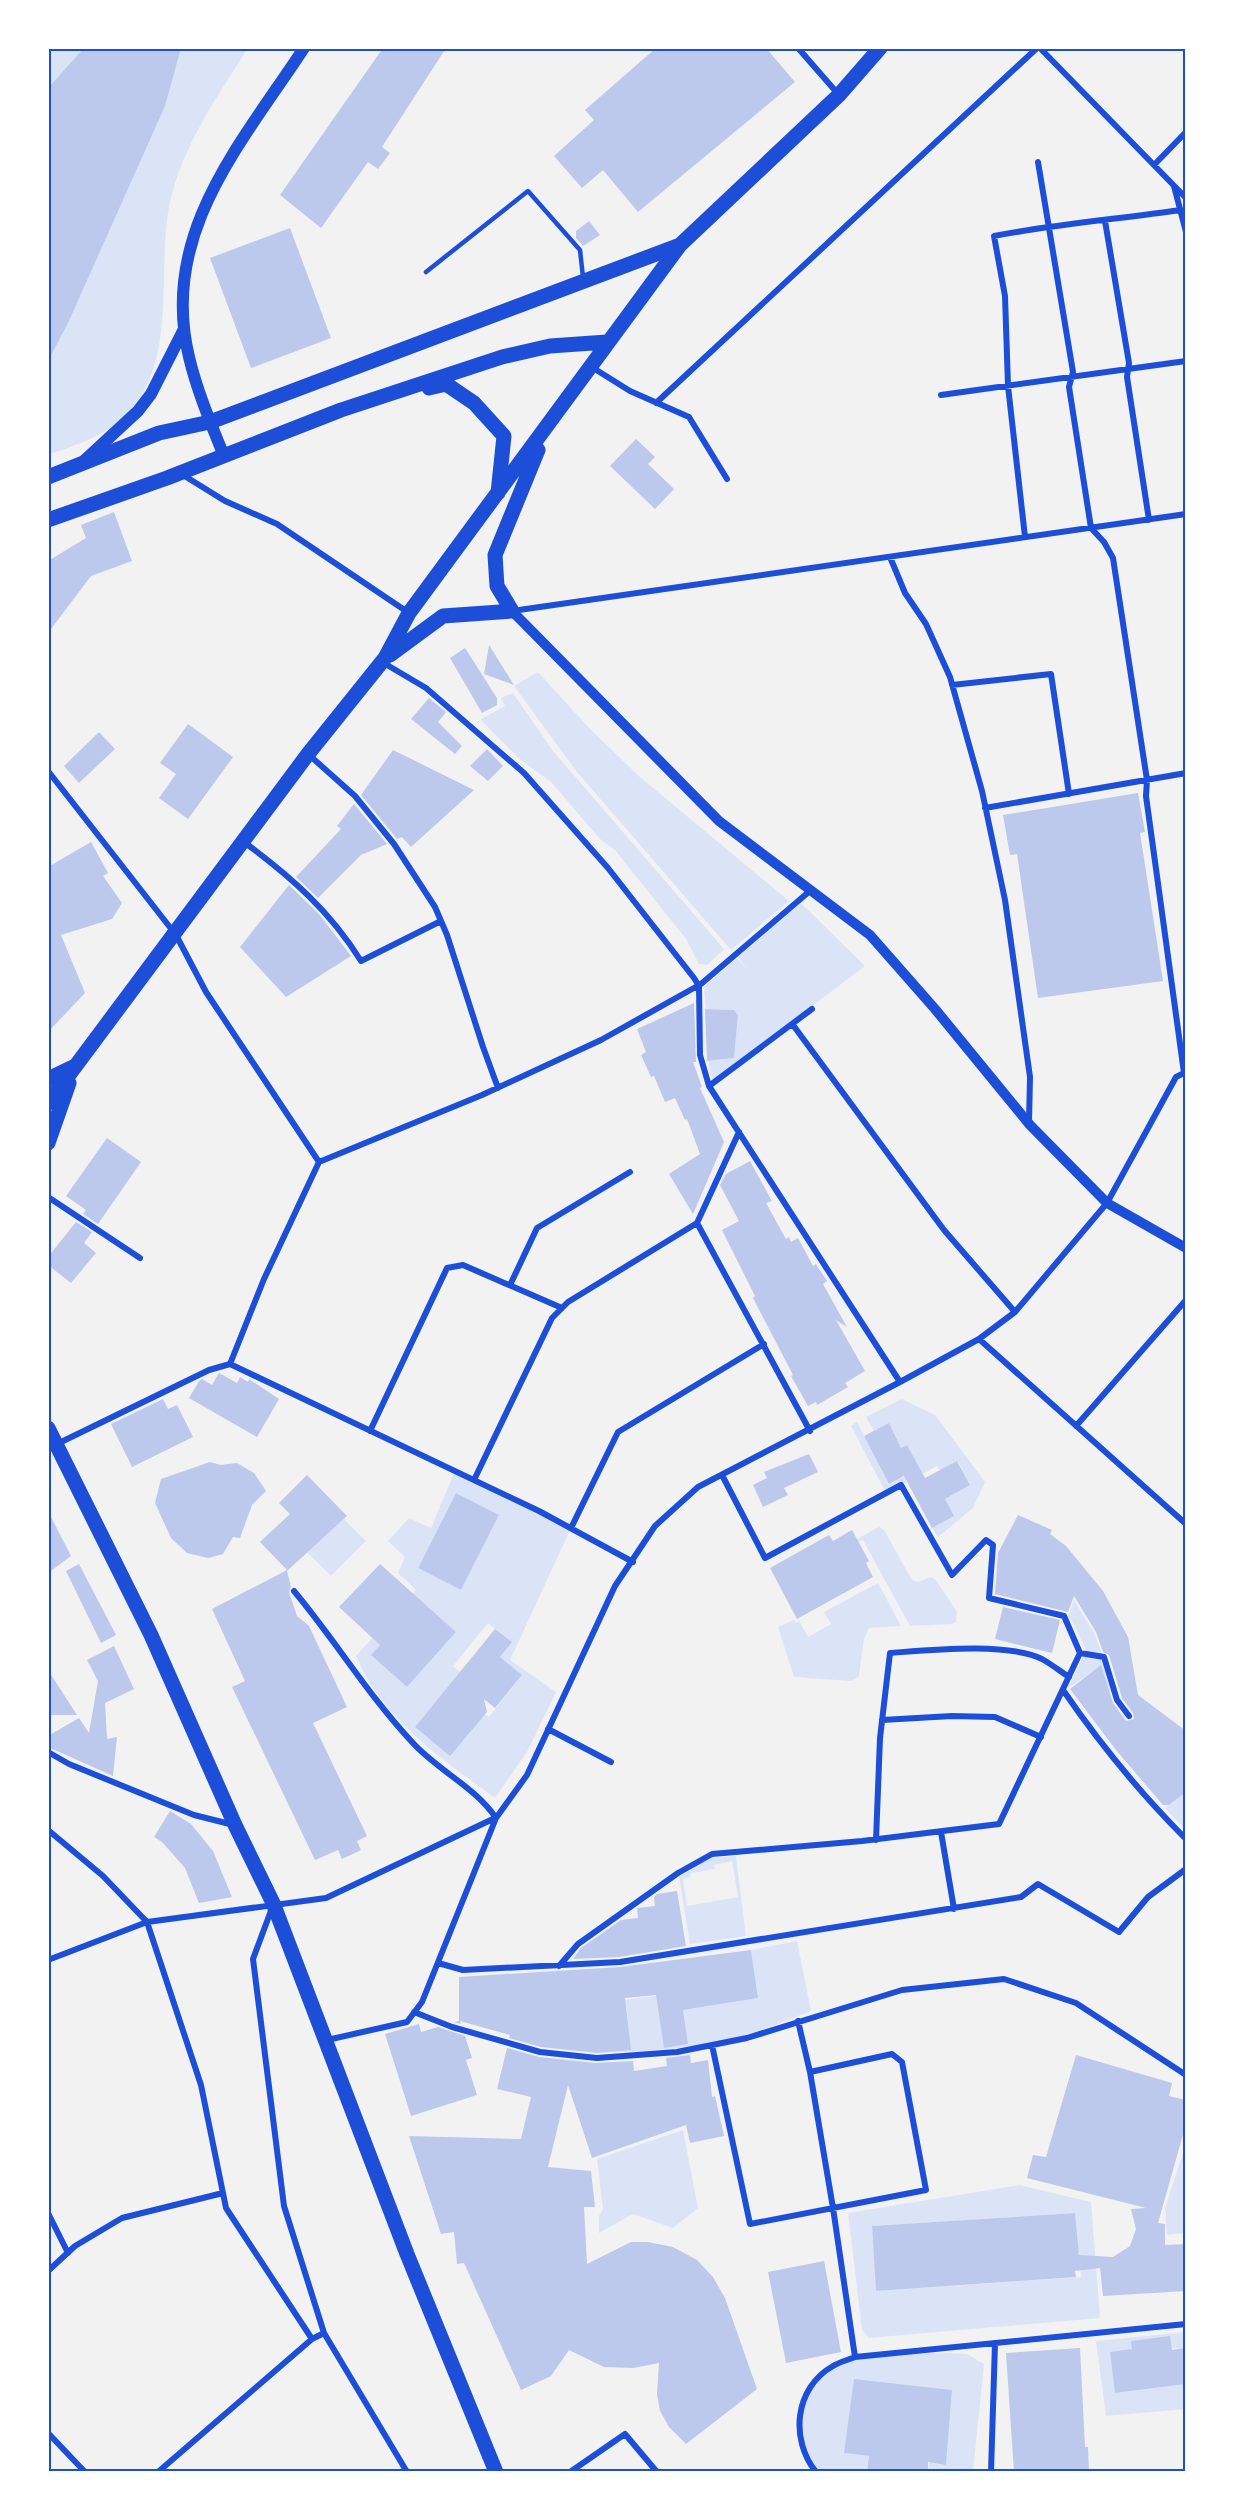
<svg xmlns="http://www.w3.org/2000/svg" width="1234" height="2520" font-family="Poppins,sans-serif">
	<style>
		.green { fill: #dbe4f7; fill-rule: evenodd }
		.building { fill: #bdc9ec }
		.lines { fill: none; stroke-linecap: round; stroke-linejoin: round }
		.service { stroke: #1d4ed8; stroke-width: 4.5 }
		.minor { stroke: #1d4ed8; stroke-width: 6 }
		.tertiary { stroke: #1d4ed8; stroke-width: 10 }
		.secondary { stroke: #1d4ed8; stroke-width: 12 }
		.primary { stroke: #1d4ed8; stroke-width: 15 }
		.neatline { fill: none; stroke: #1d4ed8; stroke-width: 2 }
	</style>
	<rect width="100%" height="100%" fill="#f2f2f2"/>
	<path class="green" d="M48 48H248C217 97 183 145 170 202 155 273 182 370 118 422 98 439 72 446 48 455Z
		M538 672 590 729 640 777 789 901 731 950 577 772 514 686Z
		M513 693 553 751 724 949 707 965 699 964 686 939 615 850 600 839 551 782 521 760 482 721 481 719 505 706 501 698Z
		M801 903 865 966 713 1081 708 1061 734 1058 738 1015 734 1010 706 1009 704 987 737 958 747 970 738 957Z
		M902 1399 935 1415 985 1482 973 1508 938 1537 932 1528 945 1499 970 1485 958 1461 940 1470 937 1466 886 1493 851 1426 857 1422 889 1484 912 1473 914 1458 907 1445 901 1448 889 1423 874 1431 866 1417Z
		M455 1471 571 1528 510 1660 556 1692 527 1752 495 1798C442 1759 382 1719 356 1656L416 1590 398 1573 405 1557 388 1541 409 1518 431 1528ZM456 1493 499 1515 461 1590 418 1568ZM421 1601 456 1632 407 1687 372 1655ZM488 1623 511 1642 500 1657 522 1675 489 1717 452 1688 462 1674 453 1666ZM444 1692 450 1755 415 1727Z
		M344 1519 366 1541 331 1576 307 1552Z
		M879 1527 884 1530 912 1580 918 1582 931 1577 936 1580 957 1612 956 1622 952 1624 910 1626 863 1540 858 1542 857 1539Z
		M878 1583 901 1626 869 1628 864 1639 859 1676 851 1681 794 1677 778 1627 794 1620 796 1623 799 1621 808 1637 831 1624 824 1612Z
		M1074 1600 1094 1633 1102 1654 1086 1651 1072 1620 1068 1617Z
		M1084 1655 1102 1659 1112 1695 1095 1670 1068 1688Z
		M1186 1792V1831L1165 1808Z
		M736 1856 746 1936 690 1944 679 1877 710 1858ZM732 1861 738 1897 687 1906 683 1879 690 1877 691 1873 715 1869 714 1865Z
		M797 1941 811 2011C789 2019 768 2029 746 2035 703 2048 622 2056 578 2050L576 2006 687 1992 690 2009 758 1998 751 1950ZM626 2004 630 2044 605 2047 599 2007Z
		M683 2130 698 2208 673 2228 633 2214 599 2233V2216L603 2209 597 2159Z
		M1186 2144V2233L1167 2235 1165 2208Z
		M1019 2185 1091 2202 1100 2318 869 2338 862 2330 848 2213ZM1075 2213 1081 2277 876 2291 872 2226Z
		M1186 2332V2367L1184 2348 1110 2352 1116 2393 1186 2384V2409L1106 2416 1096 2341Z
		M893 2351 967 2354 984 2364 973 2472H928L929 2462 946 2464 952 2390 854 2380 845 2453 869 2456 867 2472H816L800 2442 803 2401 822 2374 855 2357Z"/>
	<path class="building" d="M84 48H181L165 106 68 323 48 361V88Z
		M383 48H446L382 147 390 153 378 169 368 162 321 228 280 195Z
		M656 48H766L795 82 638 212 603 170 582 188 554 156 594 120 585 110Z
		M589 221 600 235 583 246 576 238V231Z
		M290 228 331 338 251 368 210 258Z
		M636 439 655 457 648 464 674 489 655 509 610 466Z
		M114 512 132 561 91 576 48 633V561L86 538 81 525Z
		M489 645 514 685 484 674Z
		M465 648 497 698V705L482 713 450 658Z
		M429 698 446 712 438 722 462 746 455 754 411 719Z
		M188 724 233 757 188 819 159 798 176 774 160 763Z
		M99 732 115 749 79 783 64 766Z
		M487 749 503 766 488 781 470 766Z
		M393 750 474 790 411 847 402 837 397 839 361 795Z
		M1138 793 1145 832 1140 833 1163 981 1038 998 1017 854 1010 855 1003 815Z
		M354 804 387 844 361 855 318 898 296 877 341 829 337 826Z
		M91 842 108 873 103 876 122 903 112 919 61 935 85 993 48 1032V867Z
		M289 885 319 914 351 956 286 997 240 947Z
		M694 1003 696 1062H693L702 1087 700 1088 724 1142 693 1214 669 1174 700 1154 687 1119 685 1120 675 1098 665 1102 654 1076 651 1077 641 1055 646 1052 637 1029Z
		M705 1009 734 1010 738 1015 734 1058 707 1061Z
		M107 1138 141 1162 98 1224 83 1214 86 1210 66 1196Z
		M750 1161 772 1201 766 1203 786 1239 789 1237 791 1242 798 1238 813 1266 816 1264 827 1281 823 1284 847 1327 836 1320 865 1371 845 1383 848 1387 817 1405 816 1402 808 1406 791 1376 793 1375 753 1298 755 1296 722 1230 739 1221 720 1185 726 1174Z
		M76 1222 92 1232 84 1243 96 1253 71 1283 48 1265V1257Z
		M219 1373 237 1383 240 1377 248 1382 249 1379 279 1399 257 1437 189 1398 199 1381 202 1379 212 1385Z
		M163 1399 168 1409 177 1405 193 1437 132 1467 111 1424Z
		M889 1423 901 1448 907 1445 925 1478 957 1461 970 1485 945 1499 954 1516 932 1528 904 1476 889 1484 864 1436Z
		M809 1454 818 1472 784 1488 788 1495 763 1507 753 1485 767 1478 764 1472Z
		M210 1462 221 1465 237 1463 254 1473 266 1491 252 1505 240 1538 233 1537 223 1554 208 1558 187 1553 171 1538 155 1503 161 1479Z
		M307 1475 347 1516 287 1571 291 1587 289 1592 297 1616 309 1626 347 1707 313 1723 367 1836 357 1841 361 1850 342 1859 338 1850 315 1860 232 1687 245 1681 212 1609 287 1570 260 1542 290 1514 279 1503Z
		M456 1493 499 1515 461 1590 418 1568Z
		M48 1511 71 1556 48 1573Z
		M1018 1515 1052 1530 1050 1534 1066 1546 1103 1591 1128 1637 1138 1695 1186 1731V1792L1169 1805H1163L1116 1750 1070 1689 1101 1665 1113 1703 1126 1721 1134 1719 1133 1713 1122 1698 1109 1655 1103 1652 1096 1632 1074 1596 1068 1612 995 1594 998 1553Z
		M852 1530 869 1561 866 1563 873 1577 797 1619 770 1568 829 1535 833 1541Z
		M79 1564 116 1635 101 1643 66 1571Z
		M380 1564 456 1632 407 1687 371 1655 380 1645 339 1607Z
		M1003 1607 1060 1620 1052 1653 995 1639Z
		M495 1629 512 1642 500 1657 522 1675 495 1708 484 1699 487 1712 450 1756 415 1727Z
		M114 1646 134 1689 105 1703 107 1739 117 1737 113 1776 48 1747V1736L79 1718 89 1733 98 1681 87 1660Z
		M48 1670 77 1715H48Z
		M170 1811 191 1824 213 1851 232 1897 199 1903 185 1868 162 1842 154 1837Z
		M677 1891 686 1946 619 1957 573 1959 581 1948 621 1920 638 1918 637 1908 655 1906 654 1897 657 1894Z
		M751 1950 758 1998 683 2010 688 2044 664 2048 656 1995 625 1998 631 2050 597 2053 541 2047 509 2038 510 2035 460 2021 461 2024 454 2022 459 2021V1977L620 1967Z
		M419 2024 421 2032 438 2027 465 2036 472 2058 466 2060 477 2095 411 2116 385 2034Z
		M507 2048 539 2057 596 2063 633 2061 634 2071 667 2066 666 2058 690 2055 691 2063 708 2060 712 2097 715 2096 724 2136 690 2143 686 2125 592 2158 568 2085 548 2167 591 2171 595 2207H584L587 2264 631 2242H648L673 2247 697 2260 713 2277 725 2298 757 2389 686 2444 669 2427 660 2411 657 2394 659 2363 633 2368 604 2367 569 2350 551 2376 521 2390 464 2263 457 2264 454 2232 441 2234 409 2136 521 2139 531 2097 497 2089Z
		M1076 2055 1172 2083 1169 2096 1186 2100V2124L1158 2223 1165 2224V2245L1186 2244V2291L1103 2296 1100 2268 1075 2271 1076 2277 876 2291 872 2226 1075 2213 1079 2255 1113 2257 1130 2246 1136 2229 1131 2209 1146 2208 1027 2178 1033 2155 1046 2157Z
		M824 2261 841 2352 786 2363 768 2272Z
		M1170 2336 1172 2350 1184 2348 1186 2384 1115 2393 1110 2352 1132 2349 1131 2341Z
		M1080 2348 1085 2447H1088L1089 2472H1014L1006 2353Z
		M854 2379 952 2390 946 2465 928 2462V2472H867L869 2456 844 2453Z"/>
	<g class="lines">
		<path class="service" d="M426 272 528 191 580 250 583 277"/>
		<path class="minor" d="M798 48 839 95
			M1040 48 1186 198
			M1038 162 1073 372 1069 387 1091 528 1104 542 1113 558 1147 780 1146 796 1184 1073
			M1154 165 1186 132
			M1174 186 1186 232
			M1105 221 1129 363 1127 377 1149 520
			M590 366 630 391 689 417 727 479
			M941 395 1186 361
			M656 403 1037 48
			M183 475 225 501 277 524 409 613
			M1025 537 1008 386 1005 296 994 236C1056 224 1119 219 1181 210
			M890 557 905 593 926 624 950 677 982 791 1005 900 1030 1077 1029 1122
			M512 611 1186 514
			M382 662 426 688 524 773 608 868 694 978 699 986 700 1055 709 1086
			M952 685 1051 674 1069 794
			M308 754 355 796 394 844 435 907 447 935 483 1047 498 1088
			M48 771 176 935 206 992 319 1162
			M985 808 1186 773
			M244 842C291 877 330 911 361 961L441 921
			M812 1009 709 1086 900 1382
			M793 1025 944 1230 1015 1312
			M48 1197 140 1258
			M697 1223 810 1431
			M511 1283 537 1228 630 1172
			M979 1339 1186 1524
			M230 1364 264 1279 319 1162 482 1095 601 1040 701 984 811 890
			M230 1364 539 1511 633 1562
			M1076 1426 1186 1300
			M370 1431 447 1268 463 1265 562 1308
			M57 1444 209 1370 230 1364
			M474 1480 552 1318 568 1302 697 1223 739 1132
			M571 1528 618 1432 764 1344
			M294 1591C335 1640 368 1695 412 1742 437 1770 474 1786 496 1818
			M1080 1653 1104 1657 1117 1700 1129 1716
			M1063 1690C1100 1744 1140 1793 1186 1839
			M882 1720 952 1716 995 1717 1041 1737
			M548 1729 611 1762
			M48 1752 69 1764 194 1815 234 1825
			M48 1830 103 1876 147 1922 201 2085 226 2208 312 2339
			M941 1832 954 1909
			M876 1840 880 1738 890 1653C930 1650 1007 1642 1042 1659 1051 1664 1060 1671 1069 1677
			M48 1960 147 1922 326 1898 495 1818
			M438 1963 463 1970 620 1962 1021 1897 1038 1884 1119 1932 1148 1897 1186 1869
			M559 1966 578 1944 678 1873 712 1854 862 1841 999 1824 1080 1653 1064 1616 989 1598 993 1545 986 1540 952 1575 901 1485 765 1558 722 1475
			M414 2012 452 2027 540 2052 597 2058 677 2052 747 2038 902 1990 1004 1979 1076 2003 1186 2075
			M798 2021 810 2072 833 2208 855 2357
			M327 2040 407 2022 422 2002 496 1818 527 1775 615 1586 655 1526 698 1487 900 1382 979 1339 1015 1312 1107 1203 1176 1077 1186 1072
			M712 2045 750 2224 926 2190 902 2062 892 2054 810 2072
			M48 2213 68 2253
			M48 2271 75 2246 122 2218 223 2193
			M324 2333 407 2472
			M48 2433 85 2472
			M158 2472 312 2339 324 2333 284 2206 253 1959 272 1908
			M570 2472 625 2434 657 2472
			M816 2472C790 2440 794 2388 833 2366 839 2362 848 2360 855 2357L1186 2324
			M991 2472 995 2343"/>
		<path class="tertiary" d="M512 611 719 821 870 935 935 1009 1030 1125 1107 1203 1186 1248"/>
		<path class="secondary" d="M224 456C211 424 197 391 189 357 159 234 241 144 304 48
			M85 460 138 411 151 394 184 329"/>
		<path class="primary" d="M429 388 446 384 474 403 504 436 498 493
			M48 477 159 433 210 422 680 245
			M48 520 167 478 341 410 502 357 550 346 607 342
			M390 655 443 616 512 611 497 586 495 555 538 450
			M48 1079 73 1067
			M48 1103 308 754 385 658 409 613 680 245 839 95 880 48
			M48 1143 69 1083
			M48 1428 151 1635 235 1825 273 1903 407 2254 496 2472"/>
	</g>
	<rect width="1234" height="2520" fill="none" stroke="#ffffff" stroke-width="99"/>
	<rect x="50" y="50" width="1134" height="2420" class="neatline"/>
</svg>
